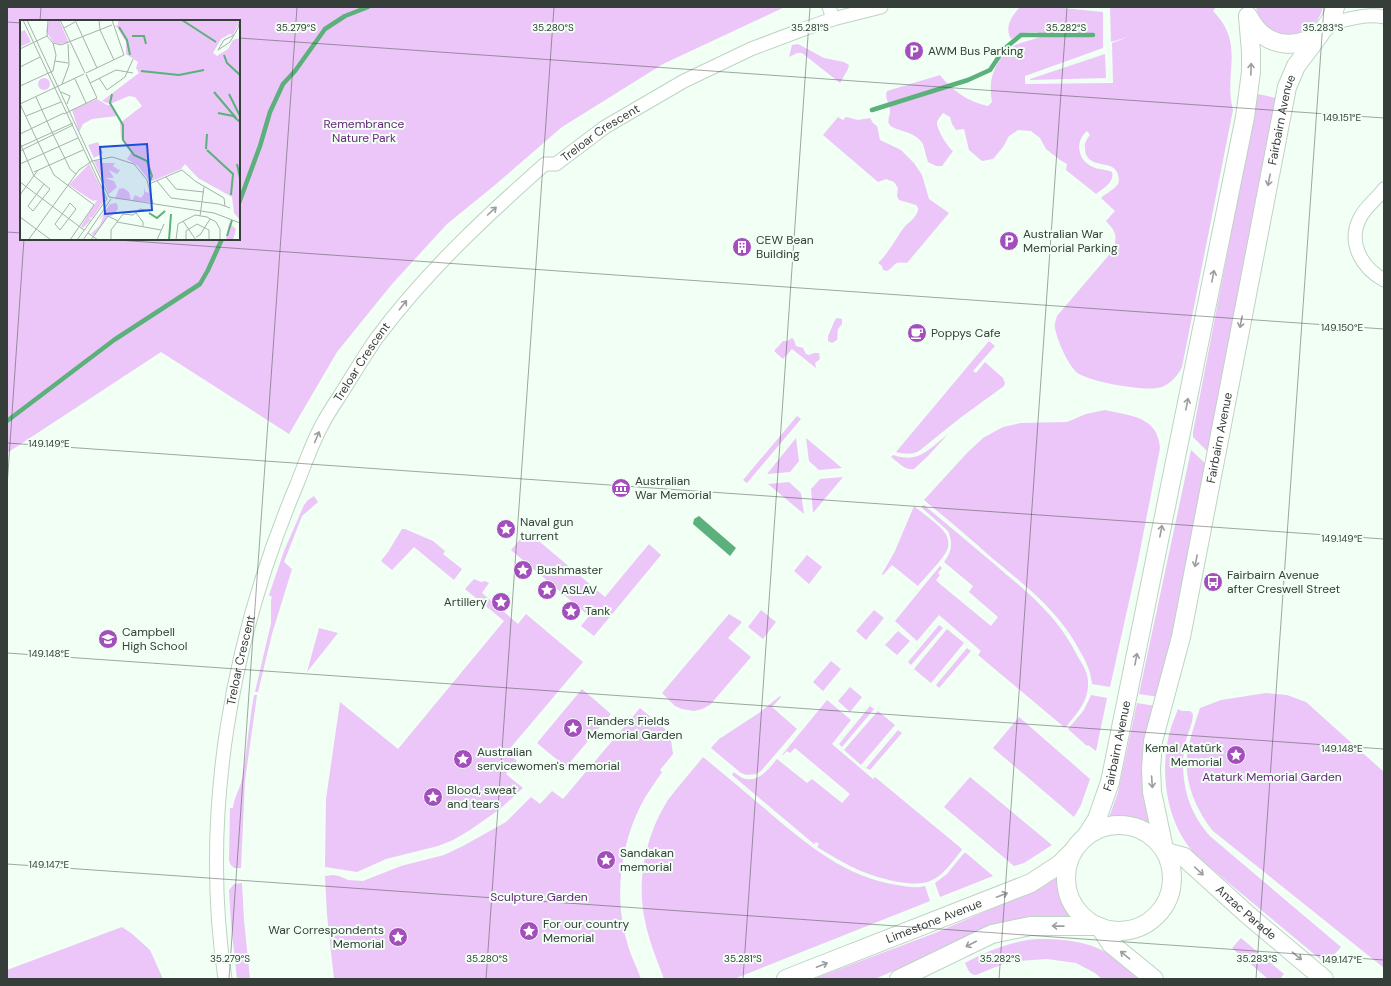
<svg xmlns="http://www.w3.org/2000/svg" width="1391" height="986" font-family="'DM Sans',sans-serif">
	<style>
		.green { fill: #ecc6f8; fill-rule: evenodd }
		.water { fill: #5cb07b }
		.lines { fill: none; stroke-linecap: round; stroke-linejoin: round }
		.stream { stroke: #5cb07b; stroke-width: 4.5 }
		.minor-casing { stroke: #bdd4c3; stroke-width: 15 }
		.secondary-casing { stroke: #bdd4c3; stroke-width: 20 }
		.minor { stroke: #fff; stroke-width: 13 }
		.secondary { stroke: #fff; stroke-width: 18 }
		.oneway { stroke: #9a9e9c }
		.ticks { fill: none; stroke: #353e38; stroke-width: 1; stroke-opacity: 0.45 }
		.labels { text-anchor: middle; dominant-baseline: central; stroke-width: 4; stroke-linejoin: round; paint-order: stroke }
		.poi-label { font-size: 12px; fill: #353e38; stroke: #f1fff5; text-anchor: start }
		.street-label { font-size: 12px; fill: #353e38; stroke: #f1fff5 }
		.park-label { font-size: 12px; fill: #68277b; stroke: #f1fff5 }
		.inset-river { fill: none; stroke: #5cb07b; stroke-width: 2 }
		.inset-road { fill: none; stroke: #a6b2a9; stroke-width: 1 }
		.view { fill: #1d4ed8; fill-opacity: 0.15; stroke: #1d4ed8; stroke-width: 2 }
		.inset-edge { fill: none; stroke: #353e38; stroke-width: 2 }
		.ticks-label { font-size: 10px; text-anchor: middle; fill: #353e38; stroke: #f1fff5; stroke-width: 4; stroke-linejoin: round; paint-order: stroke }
	</style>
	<rect width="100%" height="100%" fill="#f1fff5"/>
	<path class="green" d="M7 7H785L663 64 562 127 495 185 447 224 392 284 337 352 289 434 161 352 7 453ZM21 21H239V239H21Z
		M1020 7H1052L1103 12V48L1025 76V84L1113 83 1112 43 1128 37 1111 42 1110 7H1216L1213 11C1246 45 1223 72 1233 110L1182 367C1178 376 1168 387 1157 388 1142 391 1093 382 1079 374 1069 368 1057 340 1055 328 1054 324 1056 320 1057 316L1114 249C1117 234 1116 232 1106 221L1115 211 1101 198C1105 194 1115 189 1118 184 1119 182 1119 177 1118 175 1115 158 1086 171 1085 149 1084 143 1087 139 1090 135L1087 131C1074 142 1078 161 1093 167 1099 170 1106 169 1112 172 1115 183 1103 188 1096 194L1066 170 1067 164 1060 160 1046 149 1040 138 1031 131 1018 130 1009 136 1003 147 993 159 982 161 969 150 964 129 956 130 952 124 950 117 943 113C941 116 938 119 937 122 936 128 947 147 953 151L942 166H936L928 162C926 157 925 150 923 144 915 130 892 131 889 124 887 121 890 115 890 112 890 104 884 98 887 91L940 75C952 91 969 102 988 106L992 102C989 85 991 71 1002 57 1004 55 1005 51 1008 50 1017 42 1030 41 1040 37L1037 32 1022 33 1011 39C1004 27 1012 16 1020 7Z
		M1256 7H1323C1314 45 1263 45 1256 7Z
		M798 44 824 58 844 62 849 65 848 69 840 83 802 53H797L789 57 792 45Z
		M1105 54 1106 78 1030 80V79Z
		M1258 94 1276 98 1208 452 1193 437V432Z
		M838 117 843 120 846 117 858 120 870 118 873 123 877 126 880 140 901 150 914 163 922 175 929 199 949 213 907 263C893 261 897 264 887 271L883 270 882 266 878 263C890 252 896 237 906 225 910 222 917 216 918 210 919 208 917 207 916 205L899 200 897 196 898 188 894 182 886 179 878 182 823 135Z
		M837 318 842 319V324C835 332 839 331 837 340L832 343 828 341V336L835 320Z
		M792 338 794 340 796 346 803 348 806 354 809 355 814 353H819L820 359 815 363 816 368 792 349 783 359 774 351 783 341H787Z
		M989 341 995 346 973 371 976 373 985 362 1003 378 1005 383 1004 386 960 418 919 451C912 455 903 454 896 452Z
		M1105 410C1130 416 1158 416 1160 448L1138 561 1110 687 1092 684C1091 673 1087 663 1081 653 1060 612 1027 587 992 558 970 538 947 519 924 500L967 453 983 438 1003 427 1021 423 1067 422 1086 414Z
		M797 416 801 419 747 483 743 480Z
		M948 434 928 456 914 469C905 471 898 462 891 457L893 455C919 464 929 449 948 434Z
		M796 438 799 461 790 472 767 474Z
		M806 438 842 468 819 470 809 461Z
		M1191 450 1207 465 1190 561 1159 697 1139 694Z
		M843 477 813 513 811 489 820 479Z
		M789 482 801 493 804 514 768 484Z
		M314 496 318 502 302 516 284 562 292 569 272 634 258 692H255L271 623V600L272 597 269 595 284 551 304 505 308 500Z
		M924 505C947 524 970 544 993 563 1028 593 1057 615 1078 657 1083 665 1088 673 1088 682 1089 701 1077 713 1066 727H1064L978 655 981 651 939 615 917 641 895 621 940 566 942 568 938 573 940 575 936 580 940 584 991 626 998 617 969 592 973 586 944 562C952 552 953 543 948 531L921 507Z
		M914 506C922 513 940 525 945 533 948 537 949 542 948 547 946 557 924 578 918 586L892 565 883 575 882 574 895 551Z
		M402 529H405L433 541 445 551 443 554 462 569 454 580 414 547 392 570 381 561 388 552Z
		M527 531 605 597 649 544 661 555 594 636 581 626 589 616 511 550Z
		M807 555 822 567 809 584 794 571Z
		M474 579 481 582 485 581 489 583 482 593 518 624 526 614 583 662 507 752 517 761 506 774 523 788 500 809 470 830 453 840 438 846 386 859 357 872 325 867 326 799 340 702 398 749 504 621 465 589Z
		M761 610 776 622 763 639 748 627Z
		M874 610 884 618 866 640 856 631Z
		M729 614 742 622 728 638 751 657 710 705 702 709 694 711 682 709 675 706 662 693Z
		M939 625 943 628 911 665 908 662Z
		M319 628 338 633 307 672Z
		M947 629 964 643 931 683 914 669Z
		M898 631 910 641 897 655 885 645Z
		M967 648 971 651 939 688 936 685Z
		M831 661 841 669 823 691 813 682Z
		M850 687 862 697 850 712 838 701Z
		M582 689 611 714 566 767 537 743Z
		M1266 693 1287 695 1306 702 1384 772V968L1213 831C1194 807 1181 775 1189 744 1192 732 1196 720 1200 708L1221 700Z
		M254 695H257L245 781 241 868H234L230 864 229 860 230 808H233C234 797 240 789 242 779 247 751 249 722 254 695Z
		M1091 695 1107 698 1096 751 1088 745 1087 746 1068 729 1084 710Z
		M780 696 781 697 772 707 797 729 761 771 756 774 747 775 741 773 711 748 719 739 759 713Z
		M827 700 851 720 832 744 873 779 875 777 962 849 961 851C952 862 943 876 930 881 910 889 871 876 852 867 840 861 829 854 817 847L819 844 816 842 814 844 732 775 734 772C752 789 766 773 777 759L807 783 812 779 842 803 850 794 795 748 790 753 787 751 783 755H782Z
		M1137 703 1156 706 1151 826 1130 820H1110L1109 818 1118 792Z
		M870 706 874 709 842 747 839 744Z
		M640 708 670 733 673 754 660 770 662 772C655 783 647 793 641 805 620 846 614 898 627 942 630 955 637 967 641 979H334L327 915 325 876 333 875 339 876 348 880 363 881 401 866 444 855 463 846 506 822 531 797 540 804 552 791 563 799Z
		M1178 709 1182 711H1190L1193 714C1193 724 1187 734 1185 744 1179 777 1187 812 1211 837L1341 947 1326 964 1200 859C1168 829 1160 780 1168 739 1170 729 1174 719 1178 709Z
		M878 711 895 725 861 765 844 750Z
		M1019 717 1090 779 1081 805 1074 817 993 748Z
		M898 730 902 733 870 770 866 768Z
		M703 757C726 776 749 795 771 814 809 846 846 877 897 885 907 886 915 889 925 886L930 901 734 979H664C657 960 649 941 645 921 636 881 646 834 668 800 679 785 692 771 703 757Z
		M970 777 1052 845 1024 863 1014 866 944 807Z
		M964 853H966L993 876 940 897 935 883 947 874Z
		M1060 876C1060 894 1064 903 1075 918L967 938 875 979H813L935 933 1040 888Z
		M242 883 244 920 250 979H237L231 924 229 890 234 884Z
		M122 927 131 933 150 950 163 979H7V970Z
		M1241 938 1284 974 1280 979H1268L1232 948Z
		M1038 939C1063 939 1089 941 1110 955 1121 962 1130 971 1139 979H1102L1095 973 1076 963 1047 959 1018 961 1003 964 976 975C969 975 968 969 965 963 989 950 1011 941 1038 939Z"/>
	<path class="water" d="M699 516 736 548 730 556 693 524 694 519Z"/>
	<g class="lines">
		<path class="stream" d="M872 110 968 80 990 70 1004 49 1021 35H1093
			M239 203 260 146 270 112 283 84 295 71 325 29 345 16 368 7
			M7 421 114 340 200 284 208 270 222 239"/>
		<g class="minor-casing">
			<g id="minor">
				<path d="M829 7 833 19"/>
				<path d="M1328 24C1346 20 1365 13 1384 17"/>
				<path d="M1384 189C1377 199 1365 207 1360 218 1347 243 1362 268 1384 280"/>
				<path id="s1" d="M225 979C200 812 232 638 297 484 305 464 312 443 322 425 327 415 333 406 339 397 351 378 363 358 376 339 425 273 484 218 545 164H556L605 127 684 81 751 49 804 29 833 19 881 7"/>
			</g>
		</g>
		<g class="secondary-casing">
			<g id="secondary">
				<path d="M1248 16C1252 23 1256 30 1263 35 1289 55 1329 39 1335 7"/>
				<circle cx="1119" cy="878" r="53"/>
				<path id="s2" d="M1087 835 1097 819 1110 782 1245 117 1251 72V51L1248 17"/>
				<path id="s3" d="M1164 849 1152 792 1151 769 1153 741 1181 637 1287 87 1296 66 1320 34"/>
				<path id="s4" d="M1166 852 1184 857 1248 915 1324 979"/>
				<path d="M1100 927 1111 944 1154 979"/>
				<path id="s5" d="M786 979 1031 883 1060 864 1072 852"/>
				<path d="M899 979 992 934 1030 926H1097"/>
			</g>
		</g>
		<use href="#minor" class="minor"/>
		<use href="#secondary" class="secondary"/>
	</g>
	<defs><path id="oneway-shaft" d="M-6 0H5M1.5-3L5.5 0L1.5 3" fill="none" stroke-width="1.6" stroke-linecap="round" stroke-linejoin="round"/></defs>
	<g class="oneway">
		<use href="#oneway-shaft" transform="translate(1251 69) rotate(-88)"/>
		<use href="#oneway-shaft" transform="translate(1269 180) rotate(101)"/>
		<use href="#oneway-shaft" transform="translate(492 211) rotate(-42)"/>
		<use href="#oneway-shaft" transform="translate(1213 276) rotate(-79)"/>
		<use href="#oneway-shaft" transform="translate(403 305) rotate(-52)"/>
		<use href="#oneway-shaft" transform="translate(1241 322) rotate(101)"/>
		<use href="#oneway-shaft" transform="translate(1187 404) rotate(-79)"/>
		<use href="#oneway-shaft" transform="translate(317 437) rotate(-67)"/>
		<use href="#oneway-shaft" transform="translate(1161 531) rotate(-79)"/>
		<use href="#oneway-shaft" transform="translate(1196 561) rotate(101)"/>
		<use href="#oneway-shaft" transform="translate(1136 659) rotate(-79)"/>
		<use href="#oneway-shaft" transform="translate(1152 782) rotate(86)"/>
		<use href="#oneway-shaft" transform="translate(1199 871) rotate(42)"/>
		<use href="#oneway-shaft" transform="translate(1002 895) rotate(-21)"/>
		<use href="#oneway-shaft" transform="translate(1058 926) rotate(-179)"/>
		<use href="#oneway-shaft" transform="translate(971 944) rotate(153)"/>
		<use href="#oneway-shaft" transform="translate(1125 955) rotate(-140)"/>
		<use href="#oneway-shaft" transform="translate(1297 956) rotate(40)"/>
		<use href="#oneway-shaft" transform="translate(822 965) rotate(-21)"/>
	</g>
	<path class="ticks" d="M40 21 41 7M7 22 21 23M239 38 1384 118M7 232 21 233M103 239 1384 329M7 443 1384 539M7 487 24 239M7 653 1384 749M7 864 1384 960M229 979 297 7M486 979 554 7M743 979 810 7M999 979 1067 7M1256 979 1324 7"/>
	<defs>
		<g id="parking-disc" transform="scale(1)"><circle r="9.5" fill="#a34ebc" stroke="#f1fff5"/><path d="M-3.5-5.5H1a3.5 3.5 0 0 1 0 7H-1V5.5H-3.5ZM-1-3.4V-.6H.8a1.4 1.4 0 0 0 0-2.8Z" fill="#fff"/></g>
		<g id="building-disc" transform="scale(1)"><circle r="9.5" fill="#a34ebc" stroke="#f1fff5"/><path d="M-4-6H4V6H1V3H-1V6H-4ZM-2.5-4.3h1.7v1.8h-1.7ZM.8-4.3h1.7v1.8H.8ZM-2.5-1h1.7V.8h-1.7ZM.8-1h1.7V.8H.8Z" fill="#fff"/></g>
		<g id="cafe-disc" transform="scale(1)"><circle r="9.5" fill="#a34ebc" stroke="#f1fff5"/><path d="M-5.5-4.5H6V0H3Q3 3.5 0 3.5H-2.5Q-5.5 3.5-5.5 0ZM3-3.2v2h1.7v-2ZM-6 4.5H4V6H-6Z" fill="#fff"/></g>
		<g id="museum-disc" transform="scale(1)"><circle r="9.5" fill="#a34ebc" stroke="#f1fff5"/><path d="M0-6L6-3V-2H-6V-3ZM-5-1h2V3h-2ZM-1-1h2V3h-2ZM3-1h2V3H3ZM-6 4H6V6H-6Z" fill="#fff"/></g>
		<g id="sight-disc" transform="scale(1)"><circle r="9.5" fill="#a34ebc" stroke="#f1fff5"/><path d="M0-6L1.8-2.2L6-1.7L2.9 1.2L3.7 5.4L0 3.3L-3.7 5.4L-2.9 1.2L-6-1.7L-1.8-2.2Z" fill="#fff"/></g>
		<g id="bus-disc" transform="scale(1)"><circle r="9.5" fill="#a34ebc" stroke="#f1fff5"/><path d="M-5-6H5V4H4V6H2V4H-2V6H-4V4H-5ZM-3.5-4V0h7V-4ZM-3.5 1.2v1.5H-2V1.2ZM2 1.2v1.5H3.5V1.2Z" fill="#fff"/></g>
		<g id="school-disc" transform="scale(1)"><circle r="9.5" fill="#a34ebc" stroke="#f1fff5"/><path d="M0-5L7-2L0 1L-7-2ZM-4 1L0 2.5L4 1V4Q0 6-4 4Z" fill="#fff"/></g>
	</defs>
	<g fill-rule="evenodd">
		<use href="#parking-disc" x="914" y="51"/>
		<use href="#parking-disc" x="1009" y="241"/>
		<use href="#building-disc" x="742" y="247"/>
		<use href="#cafe-disc" x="917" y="333"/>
		<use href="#museum-disc" x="621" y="488"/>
		<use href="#sight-disc" x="506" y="529"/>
		<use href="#sight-disc" x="523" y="570"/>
		<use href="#bus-disc" x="1213" y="582"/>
		<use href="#sight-disc" x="547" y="590"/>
		<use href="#sight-disc" x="501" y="602"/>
		<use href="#sight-disc" x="571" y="611"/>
		<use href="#school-disc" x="108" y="639"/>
		<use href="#sight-disc" x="573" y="728"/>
		<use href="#sight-disc" x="1236" y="755"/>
		<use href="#sight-disc" x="463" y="759"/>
		<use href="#sight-disc" x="433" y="797"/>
		<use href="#sight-disc" x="606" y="860"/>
		<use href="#sight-disc" x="529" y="931"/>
		<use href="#sight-disc" x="398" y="937"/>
	</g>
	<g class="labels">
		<g class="poi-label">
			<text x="928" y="51">AWM Bus Parking</text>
			<text x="1023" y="234">Australian War<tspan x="1023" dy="14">Memorial Parking</tspan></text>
			<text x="756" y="240">CEW Bean<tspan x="756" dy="14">Building</tspan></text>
			<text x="931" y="333">Poppys Cafe</text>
			<text x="635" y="481">Australian<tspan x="635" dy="14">War Memorial</tspan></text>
			<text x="520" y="522">Naval gun<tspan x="520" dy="14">turrent</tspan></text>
			<text x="537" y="570">Bushmaster</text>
			<text x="1227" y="575">Fairbairn Avenue<tspan x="1227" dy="14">after Creswell Street</tspan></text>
			<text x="561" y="590">ASLAV</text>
			<text x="487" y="602" text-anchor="end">Artillery</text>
			<text x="585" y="611">Tank</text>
			<text x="122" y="632">Campbell<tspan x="122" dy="14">High School</tspan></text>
			<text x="587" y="721">Flanders Fields<tspan x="587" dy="14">Memorial Garden</tspan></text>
			<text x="1222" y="748" text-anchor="end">Kemal Atatürk<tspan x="1222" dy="14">Memorial</tspan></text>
			<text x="477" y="752">Australian<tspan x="477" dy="14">servicewomen's memorial</tspan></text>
			<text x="447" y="790">Blood, sweat<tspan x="447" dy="14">and tears</tspan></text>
			<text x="620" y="853">Sandakan<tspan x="620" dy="14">memorial</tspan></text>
			<text x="543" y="924">For our country<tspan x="543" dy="14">Memorial</tspan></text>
			<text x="384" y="930" text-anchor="end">War Correspondents<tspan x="384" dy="14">Memorial</tspan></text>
		</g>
		<g class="street-label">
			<text stroke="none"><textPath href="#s3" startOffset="744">Fairbairn Avenue</textPath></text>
			<text stroke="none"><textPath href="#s1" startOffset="981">Treloar Crescent</textPath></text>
			<text stroke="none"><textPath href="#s1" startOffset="645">Treloar Crescent</textPath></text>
			<text stroke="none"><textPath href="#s3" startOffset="420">Fairbairn Avenue</textPath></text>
			<text stroke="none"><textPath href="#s1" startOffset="321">Treloar Crescent</textPath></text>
			<text stroke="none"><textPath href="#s2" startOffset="95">Fairbairn Avenue</textPath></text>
			<text stroke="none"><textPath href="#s4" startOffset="102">Anzac Parade</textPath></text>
			<text stroke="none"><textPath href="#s5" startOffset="159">Limestone Avenue</textPath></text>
		</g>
		<g class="park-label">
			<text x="364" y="124">Remembrance<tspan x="364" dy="14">Nature Park</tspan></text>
			<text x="1272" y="777">Ataturk Memorial Garden</text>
			<text x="539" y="897">Sculpture Garden</text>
		</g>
	</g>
	<g transform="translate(20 20)">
		<rect width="220" height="220" fill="#f1fff5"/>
		<path d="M29 0H39L49 23 39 24 33 22 26 11ZM98 0H220L213 15 210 14 201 19 193 33 197 36 208 29 213 20 220 18V200L214 193 212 177 178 158 165 144 161 149 130 162 118 146 107 139 111 133 101 118 100 103 122 86 115 77 109 76 90 84 82 81 119 53 116 48 118 42 106 34V22L97 7 94 6 98 5ZM5 10 11 22 0 27V12ZM18 64a6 6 0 1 1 12 0a6 6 0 1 1-12 0ZM77 79 87 85H92L97 96 72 99 63 104 59 112 52 90ZM78 122 83 133 74 138 68 125ZM79 140 81 143H95L93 146 99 150 101 149 97 154 89 150 94 158H81L74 141ZM69 144 86 178 72 198 69 197 71 200 63 208 61 206 77 180 73 181 49 165ZM85 158 94 161 97 167 89 174 82 159ZM124 167 125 172 131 173V182L112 181 115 175 121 178 124 174ZM103 168 109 172 111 180 95 179 99 169ZM97 183 98 189 92 196H88L74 215 71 214 80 205 84 195 78 201 90 184ZM209 203 216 209 213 220H206Z" fill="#ecc6f8"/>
		<path class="inset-river" d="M162 0 196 22M99 7 107 20 110 35M112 16H124L126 24M204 35 207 43 220 55M121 51 159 55 184 50M194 72 216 98M92 74 90 83 103 105V120L114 135 127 141 132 156 130 161M209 74 220 96M198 93 213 96 220 102M186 129 187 114M187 130 213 154 211 175M217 144 220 158M129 193 137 198 145 191M207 216 212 200M149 220 151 194"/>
		<path class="inset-road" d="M3 0 87 179M7 0 89 177 194 193 220 203M28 0 27 16 33 23 41 25 92 5M40 0 65 53M55 0 77 48M79 0 80 10 94 40M44 8 55 2M214 15 204 20 198 30 210 22 218 8 220 0M0 29 27 16M35 41 48 43M0 47 20 37M66 53 104 35 92 0M79 58 87 70 105 57 113 39M55 59 66 83M70 63 96 50 113 53M42 64 49 45 48 24M0 66 33 51 36 35 33 23M41 72 50 76 47 84M16 77 31 110M0 84 64 54M0 84 15 116M44 94 77 78 66 54M6 96 41 82M31 110 50 149 56 154M0 114 44 93M15 116 34 155 74 185 50 220M0 123 14 156 24 164M0 127 53 103M0 131 53 105M0 144 58 118M14 152 63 130M146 157 156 169 184 172M137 161 151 178 199 184 210 188M0 162 64 210M24 164 30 169 13 191 8 186ZM129 164 162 150 175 161 204 178 205 186M0 175 18 150M50 183 56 189 40 210 35 204ZM116 193 123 202V206M180 196 184 167M0 197 31 220M163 201 176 220M97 202 141 210M68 213 78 220M176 217 180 215 190 199M9 219 59 150 72 141 92 137 114 144 127 160 133 184M57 220 87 179M63 220 91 179M71 220 88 196 98 201M80 220H110M91 220V210L103 194 113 195 120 189 130 191M117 220H133M137 220 144 204M156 220 158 204 175 195 187 197 196 202 200 209V220M166 220V211L177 204 189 210V220"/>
		<path class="view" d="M127 124 132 190 85 194 80 127Z"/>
		<rect width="220" height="220" class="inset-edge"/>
	</g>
	<g class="ticks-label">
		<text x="296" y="31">35.279°S</text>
		<text x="553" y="31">35.280°S</text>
		<text x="810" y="31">35.281°S</text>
		<text x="1066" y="31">35.282°S</text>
		<text x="1323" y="31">35.283°S</text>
		<text x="1342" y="121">149.151°E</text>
		<text x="1342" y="331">149.150°E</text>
		<text x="49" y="447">149.149°E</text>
		<text x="1342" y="542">149.149°E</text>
		<text x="49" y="657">149.148°E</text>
		<text x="1342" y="752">149.148°E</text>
		<text x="49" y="868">149.147°E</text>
		<text x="230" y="962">35.279°S</text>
		<text x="487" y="962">35.280°S</text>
		<text x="743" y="962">35.281°S</text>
		<text x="1000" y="962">35.282°S</text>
		<text x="1257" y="962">35.283°S</text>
		<text x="1342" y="963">149.147°E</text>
	</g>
	<rect width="1391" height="986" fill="none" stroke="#353e38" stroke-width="16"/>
</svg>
